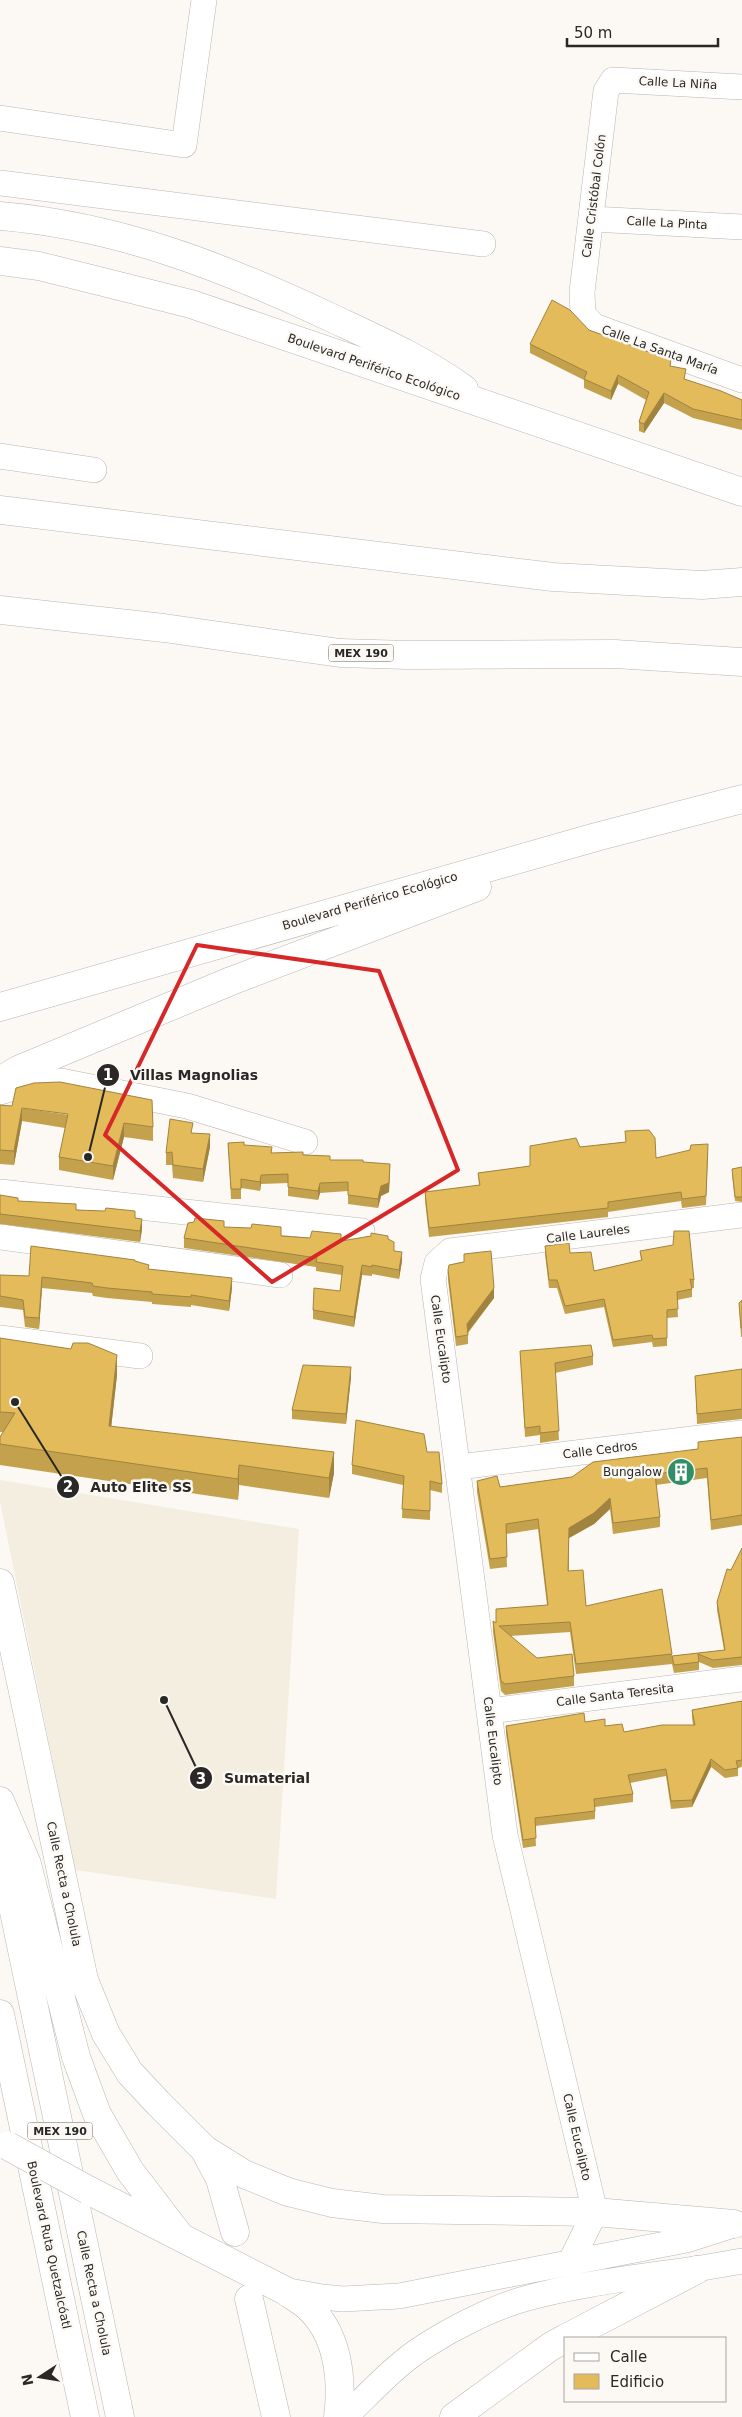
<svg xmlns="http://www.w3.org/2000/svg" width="742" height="2417" font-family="'DejaVu Sans',sans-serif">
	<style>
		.built { fill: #f4eee1 }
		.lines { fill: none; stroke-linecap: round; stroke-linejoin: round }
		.minor-casing { stroke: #b8b6b1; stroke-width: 26 }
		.major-casing { stroke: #b8b6b1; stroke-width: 29 }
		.highway-casing { stroke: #b8b6b1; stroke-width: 29 }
		.minor { stroke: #fff; stroke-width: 25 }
		.major { stroke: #fff; stroke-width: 28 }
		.highway { stroke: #fff; stroke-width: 28 }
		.major-bridge-casing { stroke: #b8b6b1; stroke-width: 29; stroke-linecap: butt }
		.major-bridge { stroke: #fff; stroke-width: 28 }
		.wall { fill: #c4a14d }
		.shaded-wall { fill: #a0833f }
		.building { fill: #e4bb5a; stroke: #a0833f }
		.marked { fill: none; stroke: #d62828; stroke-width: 4; stroke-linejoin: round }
		.labels { text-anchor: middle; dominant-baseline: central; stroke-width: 5; stroke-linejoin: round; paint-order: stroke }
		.shield { fill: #fcf9f4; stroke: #686764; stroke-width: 1 }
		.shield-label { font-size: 11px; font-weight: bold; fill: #292826 }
		.street-label { font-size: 12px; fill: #292826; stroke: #fcf9f4 }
		.poi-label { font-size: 12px; fill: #292826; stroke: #fcf9f4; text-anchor: end }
		.leader { fill: none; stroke: #292826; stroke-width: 2 }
		.callout-dot { fill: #292826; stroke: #fcf9f4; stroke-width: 2 }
		.mark-label { font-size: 15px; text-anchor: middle; font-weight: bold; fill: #fff }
		.callout-label { font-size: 14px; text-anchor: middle; font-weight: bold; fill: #292826; stroke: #fcf9f4; stroke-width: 5; stroke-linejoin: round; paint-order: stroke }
	</style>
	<rect width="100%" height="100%" fill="#fcf9f4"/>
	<path class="built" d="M0 1480 299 1529 276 1899 75 1870 0 1502Z"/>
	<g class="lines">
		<g class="minor-casing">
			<path id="minor" d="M742 87 613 80 606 91 582 292 583 314 594 326 742 380
				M0 118 184 145 204 0
				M0 183 483 244
				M592 219 742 227
				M0 456 94 470
				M0 1092 32 1082 61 1081 187 1106 305 1142
				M0 1192 362 1231
				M0 1237 280 1275
				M0 1338 140 1356
				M458 1467 742 1433
				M489 1711 742 1679
				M571 2261 595 2212 505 1835 433 1279 437 1263 450 1251 742 1215
				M284 2290 322 2297 343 2299 399 2296 686 2240 733 2225
				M345 2417C370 2393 395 2365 425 2346 453 2328 492 2308 524 2299 595 2279 670 2275 742 2261"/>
		</g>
		<g class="major-casing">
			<path id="major" d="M0 1583 84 1980 106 2034 130 2073 158 2103 204 2149 244 2174 288 2192 332 2203 383 2209 595 2212 734 2224
				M0 1801 27 1864 76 2057 97 2114 130 2171 179 2235
				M0 1845 120 2417
				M0 2014 85 2417
				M204 2149 220 2179 235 2232
				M88 2190 284 2290C291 2295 300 2300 306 2305 338 2332 343 2379 338 2417
				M249 2299 276 2417
				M566 2338 696 2270
				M454 2417 550 2347 566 2338"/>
		</g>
		<g class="highway-casing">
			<path id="highway" d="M0 216C120 226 226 268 334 319 379 340 424 360 464 389
				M0 261 39 266 191 304 742 492
				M0 510 553 577 702 585 742 582
				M0 610 164 628 340 653 408 655 615 654 742 662
				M0 1007 596 837 742 799
				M0 1081 18 1070 231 981 477 887"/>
		</g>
		<use href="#minor" class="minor"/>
		<use href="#major" class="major"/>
		<use href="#highway" class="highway"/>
		<g class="major-bridge-casing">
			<path id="major-bridge" d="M8 2146 88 2190"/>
		</g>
		<use href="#major-bridge" class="major-bridge"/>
	</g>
	<path class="wall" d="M589 330 671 366 686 380 742 400V430L693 418 664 403 644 433 639 431V422L646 400 618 384 611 400 584 388V380L530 353V344Z
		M0 1105 153 1127V1141L124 1137 113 1180 59 1170V1157L65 1128 22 1121 14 1165 0 1164Z
		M193 1133 210 1147 203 1182 173 1178 172 1165H166V1153Z
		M625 1142 656 1158 708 1153 706 1205 682 1208 681 1201 608 1212V1217L429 1237 425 1201V1192L479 1186 478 1173 530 1166 580 1147Z
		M228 1143 244 1145 272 1153 303 1155 330 1160 363 1162 390 1173 389 1192 381 1196 378 1208 348 1204V1191L320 1193 318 1200 288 1196V1183L261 1184 260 1191 241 1188V1199H231Z
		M742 1167V1202L735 1201 732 1174Z
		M0 1195 18 1201 135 1218 142 1229 140 1242 0 1224Z
		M224 1227 281 1236 341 1241 388 1239 394 1251 402 1261 399 1279 372 1274V1276L362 1275 354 1327 313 1319V1310L340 1291 342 1275 316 1271V1267L184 1248V1238Z
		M545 1246 570 1253 594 1271 641 1260 640 1251 694 1280V1288H692V1297L677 1300 678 1317 667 1318V1346L653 1347 652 1342 613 1347 604 1307 565 1314 557 1288H549L545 1254Z
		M135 1262 149 1269 232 1288 229 1311 191 1305V1307L152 1304V1302L107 1298 93 1296 92 1293 42 1288 39 1329 25 1327 23 1310 0 1307V1275L29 1276Z
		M448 1270 494 1298 468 1333V1344L456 1346 448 1280Z
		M742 1300V1337H741L739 1303Z
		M0 1338 117 1375 111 1427 334 1473 329 1498 239 1485 238 1500 0 1465V1437L3 1432H0Z
		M520 1351 593 1356V1365L555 1373 559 1440 540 1443V1435L525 1437Z
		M742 1369V1419L697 1424 695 1376Z
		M351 1377 346 1424 292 1419V1410Z
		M742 1437V1525L711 1530 707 1478 656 1485 660 1517V1527L613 1534 610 1509 594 1524 569 1538V1571L586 1606 672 1654V1664L576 1674 570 1632 510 1636 537 1658 574 1676V1686L505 1695 501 1691 493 1632V1621L496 1623 547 1605 538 1529 506 1534 507 1567 490 1569 477 1492V1481L500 1487 572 1477 698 1449Z
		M427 1452 442 1484V1493L430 1490V1520L402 1518 403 1485 352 1474V1465Z
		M742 1548V1665L713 1668 699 1662V1670L674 1673 672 1664V1656L724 1650 717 1610V1602L731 1570Z
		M742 1701V1767L738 1768V1776L725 1778 711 1767 692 1807 671 1809 666 1776 630 1783 633 1794V1802L595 1807V1819L535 1826 536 1846 523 1848 506 1734V1726L585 1722 605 1726 624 1732 693 1725 692 1718V1710Z"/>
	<path class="shaded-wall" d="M618 375V384L611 400V391Z
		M664 393V403L644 433V424Z
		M22 1108V1121L14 1165V1151Z
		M124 1123V1137L113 1180V1166Z
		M210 1134V1147L203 1182V1169Z
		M390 1164 389 1192 381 1196 378 1208V1199L381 1186Z
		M261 1175V1184L260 1191V1182Z
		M320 1183V1193L318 1200V1191Z
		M142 1219V1229L140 1242V1231Z
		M402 1252V1261L399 1279V1270Z
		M362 1265V1275L354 1327V1317Z
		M42 1277V1288L39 1329V1318Z
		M232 1278V1288L229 1311V1301Z
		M494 1288V1298L467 1333V1324Z
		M117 1355V1375L109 1447V1426Z
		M351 1367V1377L346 1424V1414Z
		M334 1452V1473L329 1498V1478Z
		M239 1465V1485L238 1500V1479Z
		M610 1498V1509L594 1524 569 1538V1528Z
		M711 1759V1767L692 1807V1800Z"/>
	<path class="building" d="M552 300 570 310 589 330 671 360 670 366 686 369 684 379 721 391 742 400V420L693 409 664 393 644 424 639 422 649 392 618 375 611 391 584 379 587 372 530 344Z
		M60 1082 152 1100 153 1127 124 1123 113 1166 59 1157 68 1114 22 1108 14 1151 0 1150V1105L12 1106 16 1088 34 1083Z
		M170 1119 193 1123 191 1133 210 1134 203 1169 173 1165 172 1152 166 1153Z
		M649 1130 655 1138 656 1158 690 1150 691 1145 708 1144 706 1196 682 1199 681 1192 608 1202V1208L429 1228 425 1192 480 1185 478 1173 530 1166V1146L576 1138 580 1147 626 1142 625 1131Z
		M244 1142V1145L272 1147 271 1153 303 1152V1155L330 1156V1160H363V1162L390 1164 389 1183 381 1186 378 1199 348 1195V1182L320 1183 318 1191 288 1187V1174L261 1175 260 1182 241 1179V1189H231L228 1143Z
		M742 1167V1197H735L732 1169Z
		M0 1195 18 1198V1201L76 1204V1210L105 1211 106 1208 135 1211V1218L142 1219 140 1231 0 1214Z
		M195 1218 224 1221V1227L251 1228 252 1224 281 1227V1236L310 1238 312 1231 341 1234V1241L371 1236V1233L388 1236V1239L394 1242V1251L402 1252 399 1270 372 1265V1267L362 1265 354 1317 313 1310 314 1288 340 1291 343 1266 316 1262 317 1258 184 1238 188 1223 194 1222Z
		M674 1231H689L694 1280 690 1279 692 1289 677 1292 678 1309 667 1310V1338L653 1339 652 1335 613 1340 604 1299 565 1306 557 1280H549L545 1246 569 1243 570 1253 591 1252 594 1271 642 1260 640 1251 673 1245Z
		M31 1246 135 1260V1261L149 1265 148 1269 232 1278 229 1301 191 1295V1297L152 1294V1292L107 1288 93 1286 92 1283 42 1277 39 1318 25 1317 23 1300 0 1296V1275L29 1276Z
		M491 1251 494 1288 467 1324 468 1335 456 1337 448 1270 449 1265 464 1262V1254Z
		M742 1300V1328H741L739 1303Z
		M0 1338 71 1349 73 1343H88L117 1355 109 1426 334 1452 329 1478 239 1465 238 1479 0 1444V1437L15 1413 0 1412Z
		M591 1345 593 1356 555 1363 559 1431 540 1433V1426L525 1428 520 1351Z
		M303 1365 351 1367 346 1414 292 1410Z
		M742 1369V1409L697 1414 695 1376Z
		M356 1420 424 1434 427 1452H439L442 1484 430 1481V1511L402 1509 404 1476 352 1465Z
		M742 1437V1515L711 1520 707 1468 655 1474 660 1517 613 1523 610 1498 594 1513 569 1528 568 1571 583 1570 586 1606 662 1589 672 1654 576 1664 570 1622 499 1626 537 1658 572 1654 574 1676 505 1684 501 1681 493 1621 496 1623V1609L548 1605 538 1519 506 1524 507 1557 490 1559 477 1481 497 1476 500 1487 572 1477 593 1462 698 1449V1442Z
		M742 1548V1657L713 1660 698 1654 699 1662 674 1665 672 1656 725 1650 717 1602 727 1569 731 1570Z
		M742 1701V1760L736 1761 738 1768 725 1770 711 1759 692 1800 671 1801 666 1769 628 1775 633 1794 594 1799 595 1811 535 1818 536 1838 523 1840 506 1726 584 1713 585 1722 605 1719V1726L622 1724 624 1732 662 1725H695L692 1710Z"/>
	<path class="marked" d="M197 945 379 971 458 1170 272 1282 105 1135Z"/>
	<defs>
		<g id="building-disc" transform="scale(1.4375)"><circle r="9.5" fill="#318f67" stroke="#fcf9f4"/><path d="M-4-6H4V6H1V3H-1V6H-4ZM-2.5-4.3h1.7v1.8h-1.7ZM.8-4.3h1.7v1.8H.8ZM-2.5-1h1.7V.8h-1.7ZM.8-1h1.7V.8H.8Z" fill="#fff"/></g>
	</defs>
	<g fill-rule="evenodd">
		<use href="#building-disc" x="681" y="1472"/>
	</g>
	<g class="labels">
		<g class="shield">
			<rect x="328.5" y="644.5" width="65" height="17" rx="4"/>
			<rect x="27.5" y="2122.5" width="65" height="17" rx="4"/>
		</g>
		<g class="shield-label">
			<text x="361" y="653">MEX 190</text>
			<text x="60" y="2131">MEX 190</text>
		</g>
		<g class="street-label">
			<text transform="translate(678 83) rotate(3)">Calle La Niña</text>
			<text transform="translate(594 196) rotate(-83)">Calle Cristóbal Colón</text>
			<text transform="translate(667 223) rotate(3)">Calle La Pinta</text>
			<text transform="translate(660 350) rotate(20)">Calle La Santa María</text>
			<text transform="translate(374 367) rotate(19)">Boulevard Periférico Ecológico</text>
			<text transform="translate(370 901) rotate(-16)">Boulevard Periférico Ecológico</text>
			<text transform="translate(588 1234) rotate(-7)">Calle Laureles</text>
			<text transform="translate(441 1339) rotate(82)">Calle Eucalipto</text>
			<text transform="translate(600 1450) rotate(-7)">Calle Cedros</text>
			<text transform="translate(615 1695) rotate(-7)">Calle Santa Teresita</text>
			<text transform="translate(493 1741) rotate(83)">Calle Eucalipto</text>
			<text transform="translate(64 1884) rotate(78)">Calle Recta a Cholula</text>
			<text transform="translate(577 2137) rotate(77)">Calle Eucalipto</text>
			<text transform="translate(49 2245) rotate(78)">Boulevard Ruta Quetzalcóatl</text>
			<text transform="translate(94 2293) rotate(78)">Calle Recta a Cholula</text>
		</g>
		<g class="poi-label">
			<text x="662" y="1472">Bungalow</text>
		</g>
	</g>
	<path class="leader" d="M88 1157L108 1075M15 1402L68 1487M164 1700L201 1778"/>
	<g class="callout-dot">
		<circle cx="88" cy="1157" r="5"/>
		<circle cx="15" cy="1402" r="5"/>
		<circle cx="164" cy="1700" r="5"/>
		<circle cx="108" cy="1075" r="12"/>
		<circle cx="68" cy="1487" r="12"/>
		<circle cx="201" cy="1778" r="12"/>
	</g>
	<g class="mark-label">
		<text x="108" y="1080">1</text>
		<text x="68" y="1492">2</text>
		<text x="201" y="1784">3</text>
	</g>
	<g class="callout-label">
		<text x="194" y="1080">Villas Magnolias</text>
		<text x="141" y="1492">Auto Elite SS</text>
		<text x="267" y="1783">Sumaterial</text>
	</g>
	<rect x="564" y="2337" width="162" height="65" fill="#fcf9f4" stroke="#a8a5a2"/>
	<rect x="574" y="2353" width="25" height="8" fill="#ffffff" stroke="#a8a5a2"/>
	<text x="610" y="2362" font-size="15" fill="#292826">Calle</text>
	<rect x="574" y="2374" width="25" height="15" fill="#e4bb5a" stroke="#a8a5a2"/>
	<text x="610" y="2387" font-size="15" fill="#292826">Edificio</text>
	<g transform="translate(40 2377) rotate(258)" stroke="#fcf9f4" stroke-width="4" paint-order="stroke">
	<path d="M0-4L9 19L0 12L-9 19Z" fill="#292826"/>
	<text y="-8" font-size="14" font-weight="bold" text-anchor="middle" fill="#292826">N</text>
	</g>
	<path d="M567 38v8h151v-8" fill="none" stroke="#292826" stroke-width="2.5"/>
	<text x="574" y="38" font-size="15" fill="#292826" stroke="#fcf9f4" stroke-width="4" paint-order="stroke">50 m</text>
</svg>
